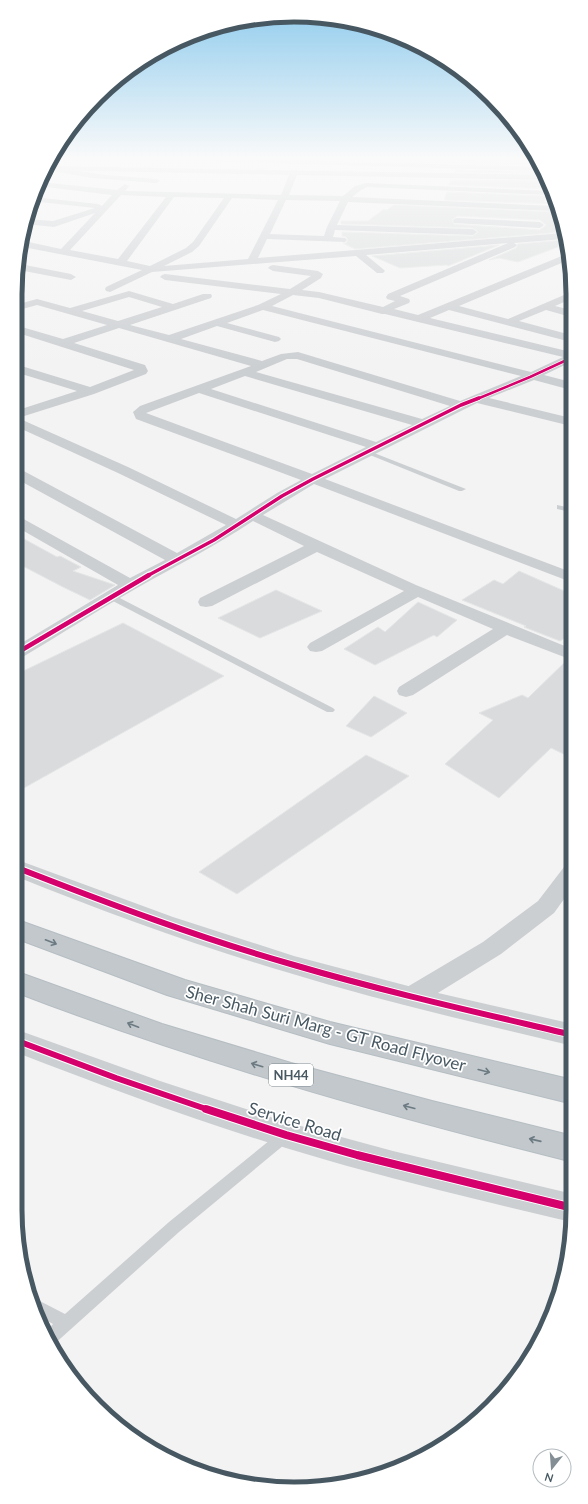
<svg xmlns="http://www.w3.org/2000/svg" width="588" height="1504" font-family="Lato,sans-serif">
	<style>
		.building { fill: #d9dbdc; stroke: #e4e5e6; fill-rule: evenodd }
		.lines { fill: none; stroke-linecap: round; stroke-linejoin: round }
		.trunk-casing { stroke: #b6bec3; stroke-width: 2 }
		.service { fill: #cccfd2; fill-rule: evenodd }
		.minor { fill: #cccfd2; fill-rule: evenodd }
		.tertiary { fill: #cccfd2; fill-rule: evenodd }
		.trunk { fill: #c2c8cc; fill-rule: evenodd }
		.cycleway-far4-casing { stroke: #fff; stroke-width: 4 }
		.cycleway-far3-casing { stroke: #fff; stroke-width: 5.5 }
		.cycleway-far2-casing { stroke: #fff; stroke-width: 7 }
		.cycleway-far1-casing { stroke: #fff; stroke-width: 8 }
		.cycleway-casing { stroke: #fff; stroke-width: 10 }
		.cycleway-far4 { stroke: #d6006c; stroke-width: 2.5 }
		.cycleway-far3 { stroke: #d6006c; stroke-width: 3.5 }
		.cycleway-far2 { stroke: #d6006c; stroke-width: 4.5 }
		.cycleway-far1 { stroke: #d6006c; stroke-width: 6 }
		.cycleway { stroke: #d6006c; stroke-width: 8 }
		.oneway { stroke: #6c7a82 }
		.labels { text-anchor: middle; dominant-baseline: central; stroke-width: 3.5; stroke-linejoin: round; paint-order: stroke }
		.shield { fill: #fff; stroke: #7e8a91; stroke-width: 1 }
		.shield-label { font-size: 13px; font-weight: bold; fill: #475862 }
		.near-street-label { font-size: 17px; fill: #475862; stroke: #fff }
		.rim { fill: none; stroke: #475862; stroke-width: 5 }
	</style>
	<rect width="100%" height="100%" fill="#f3f3f3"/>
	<path class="building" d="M465 158 536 159 541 165 460 163Z
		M455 170 545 172V173L454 172Z
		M451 180 548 181 550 189 449 185Z
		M447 192 547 196 544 202 554 203 555 204 444 200Z
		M394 205 557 212 563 232 355 249 343 243H346L348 240 346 237 342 236V232L473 236 478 232 473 228 341 224V221H368L384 209 387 210ZM457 216 540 220 546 225 540 230 454 224 452 220Z
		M564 240H565L566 244 518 262 499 258 489 260 516 248 518 244Z
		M499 245 448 266 447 265 400 268 372 256Z
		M15 534 57 557 60 556 81 567 73 571 115 585 90 600 63 587 15 562Z
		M519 571 571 594 572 634 560 641 524 627 526 626 462 600 494 580 503 584Z
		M276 590 322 611 260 638 218 618Z
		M418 602 457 620 437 637 434 635 375 665 344 649 378 627 385 632Z
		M123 623 224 676 15 793V675Z
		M567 660 572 661V758L551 748 499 798 445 764 493 720 479 713 522 695 528 698Z
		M374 696 407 713 371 737 346 726Z
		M366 755 409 776 237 894 199 872Z"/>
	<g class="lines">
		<g class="trunk-casing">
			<path id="trunk" d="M15 919 185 980 330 1022 573 1080V1104L330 1044 167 995 15 938Z
				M15 971 162 1024 291 1063 432 1101 573 1136V1162C384 1115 197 1062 15 992Z"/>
		</g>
		<path class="service" d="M365 451H369L466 489 462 491H459L365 453Z
			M557 505 571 508V512L557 509Z
			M112 594 333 708 335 710 333 712H327L109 599 108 597 109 595Z
			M285 1130 290 1132 292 1136 290 1140 179 1232 51 1347 45 1333 53 1324 37 1315 29 1298 32 1297 65 1314 169 1222 280 1132Z"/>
		<path class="minor" d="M162 158H220L542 167 544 171 166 160Z
			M52 167 105 175 156 179 160 181 156 183 92 178 52 171Z
			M291 170H297L298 172 289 195 343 196 355 186 366 183 550 191 551 195 367 187 361 190 352 197 555 206 557 211 348 202 337 225 473 229 477 232 473 235 335 230 333 237 345 238 347 240 345 242 267 239 258 258 563 233 564 239 514 243 517 245 515 247 400 296 409 299 410 301 409 303 394 309 418 315 569 253 571 259 459 306 508 319 571 292V299L555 306 571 310V317L546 310 519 321 571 335V342L449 310 430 318 571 352V362L544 375 571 382V390L534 380 489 398 571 418V426L477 403 325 479 571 572V582L314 484 263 515 416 585 572 649V660L507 635 413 695 406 697 399 695 397 691 399 687 493 629 418 597 322 651 316 652 310 651 307 647 310 643 404 591 317 552 212 606 206 607 200 606 198 602 200 598 304 546 253 521C215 546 176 566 137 588 98 610 60 635 21 658L15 659V647L118 585 15 526V515L20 517 130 578 165 560 15 478V468L20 469 177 553 226 525 118 473 15 426V411L77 391 15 372V364L90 387 134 370 15 332V325L63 339 107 325 37 305 15 311V305L37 299 70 308 129 291 173 304 203 294H211L212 296 211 298 130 325 169 335 258 305 281 294 165 280 160 277 162 275 165 274 290 289 311 276 273 271 268 268 270 266 273 265 318 271 323 274 321 278 302 290 319 292 383 307 395 301 387 299 386 297 388 294 508 243 366 255 383 269 385 271 383 273H377L356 256 152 272 110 292 106 291 105 289 106 287 142 270 23 247 24 241 61 249 95 213 54 227 26 224 27 219 53 221 95 208 31 201 33 197 98 204 102 206 112 195 38 186 40 182 117 190 125 184 129 186 125 191 281 195ZM121 195 166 197 118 259 70 250ZM174 197 224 198 193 242 186 248 150 266 127 261ZM232 198 278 200 248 259 164 266 192 252 199 246ZM286 200 340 201 327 227 324 236 270 234ZM293 295 319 298 382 314H385L563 357 531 372 272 306ZM129 297 162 307 118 321 82 311ZM263 310 521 376 460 401 298 352 281 354 262 361 181 339 217 326 275 342 279 341 281 339 279 337 227 323ZM119 328 251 366 140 406 133 412 136 419 301 480 277 493 236 519 128 467 18 418 94 394 146 374 148 371 145 365 74 343ZM287 359H297L450 406 422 419 256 372ZM245 376 412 425 376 442 211 389ZM199 393 366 447 312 474 146 413Z
			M457 218 540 222 544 225 540 228 454 223 453 221 454 219Z
			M20 264 71 274 76 277 71 280 19 270Z
			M572 865V888L554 913 501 954 420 1004 411 1006 402 1004 398 997 402 990 483 942 538 901 564 867Z"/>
		<path class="tertiary" d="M47 166 546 175 547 180 45 170Z
			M15 859 173 917 294 956 412 987 573 1024V1046C476 1023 380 1001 286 972 194 945 104 912 15 876Z
			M15 1029 160 1081 286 1122 393 1151 573 1194 571 1222C488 1202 405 1183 323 1159 218 1129 116 1091 15 1052Z"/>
		<use href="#trunk" class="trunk"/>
		<g class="cycleway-far4-casing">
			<path id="cycleway-far4" d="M477 399 530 377 571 358"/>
		</g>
		<g class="cycleway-far3-casing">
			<path id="cycleway-far3" d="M147 576 214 540 282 496 313 479 461 405 479 398"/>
		</g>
		<g class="cycleway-far2-casing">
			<path id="cycleway-far2" d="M15 654 149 575"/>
		</g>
		<g class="cycleway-far1-casing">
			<path id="cycleway-far1" d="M15 867C107 903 199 938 294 965 386 992 480 1013 573 1035
				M15 1040 116 1078 209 1110"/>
		</g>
		<g class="cycleway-casing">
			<path id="cycleway" d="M206 1109 286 1135 357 1155 573 1208"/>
		</g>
		<use href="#cycleway-far4" class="cycleway-far4"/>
		<use href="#cycleway-far3" class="cycleway-far3"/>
		<use href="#cycleway-far2" class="cycleway-far2"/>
		<use href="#cycleway-far1" class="cycleway-far1"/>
		<use href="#cycleway" class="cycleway"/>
	</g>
	<defs><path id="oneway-shaft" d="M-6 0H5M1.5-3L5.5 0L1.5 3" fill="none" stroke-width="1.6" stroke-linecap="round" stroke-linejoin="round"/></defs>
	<g class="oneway">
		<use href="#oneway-shaft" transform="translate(51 942) rotate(21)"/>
		<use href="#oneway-shaft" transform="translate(133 1025) rotate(-159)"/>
		<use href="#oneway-shaft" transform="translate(257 1065) rotate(-163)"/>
		<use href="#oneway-shaft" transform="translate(484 1071) rotate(14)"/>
		<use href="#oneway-shaft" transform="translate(409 1107) rotate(-165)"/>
		<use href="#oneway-shaft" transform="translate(535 1140) rotate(-167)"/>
	</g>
	<linearGradient id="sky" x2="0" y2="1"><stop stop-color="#8ecbed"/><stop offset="0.43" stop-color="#fafafa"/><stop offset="1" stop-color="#fafafa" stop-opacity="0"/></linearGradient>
	<rect width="588" height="368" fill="url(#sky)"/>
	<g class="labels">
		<rect class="shield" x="269" y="1064" width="44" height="22" rx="3"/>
		<g class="shield-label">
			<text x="291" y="1075">NH44</text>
		</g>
		<g class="near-street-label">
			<text transform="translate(326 1028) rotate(15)">Sher Shah Suri Marg - GT Road Flyover</text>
			<text transform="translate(295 1121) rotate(17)">Service Road</text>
		</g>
	</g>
	<path d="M0 0H588V1504H0ZM294 22H294A272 272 0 0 1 566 294V1210A272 272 0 0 1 294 1482H294A272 272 0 0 1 22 1210V294A272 272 0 0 1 294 22Z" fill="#fff" fill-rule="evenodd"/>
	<path class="rim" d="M294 22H294A272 272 0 0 1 566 294V1210A272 272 0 0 1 294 1482H294A272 272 0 0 1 22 1210V294A272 272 0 0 1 294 22Z"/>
	<g transform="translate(552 1468) rotate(197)"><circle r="19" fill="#ffffff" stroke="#b5bcc0"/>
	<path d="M0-3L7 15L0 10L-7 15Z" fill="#838e95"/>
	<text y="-6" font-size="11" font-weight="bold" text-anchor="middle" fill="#475862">N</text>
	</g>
</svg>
